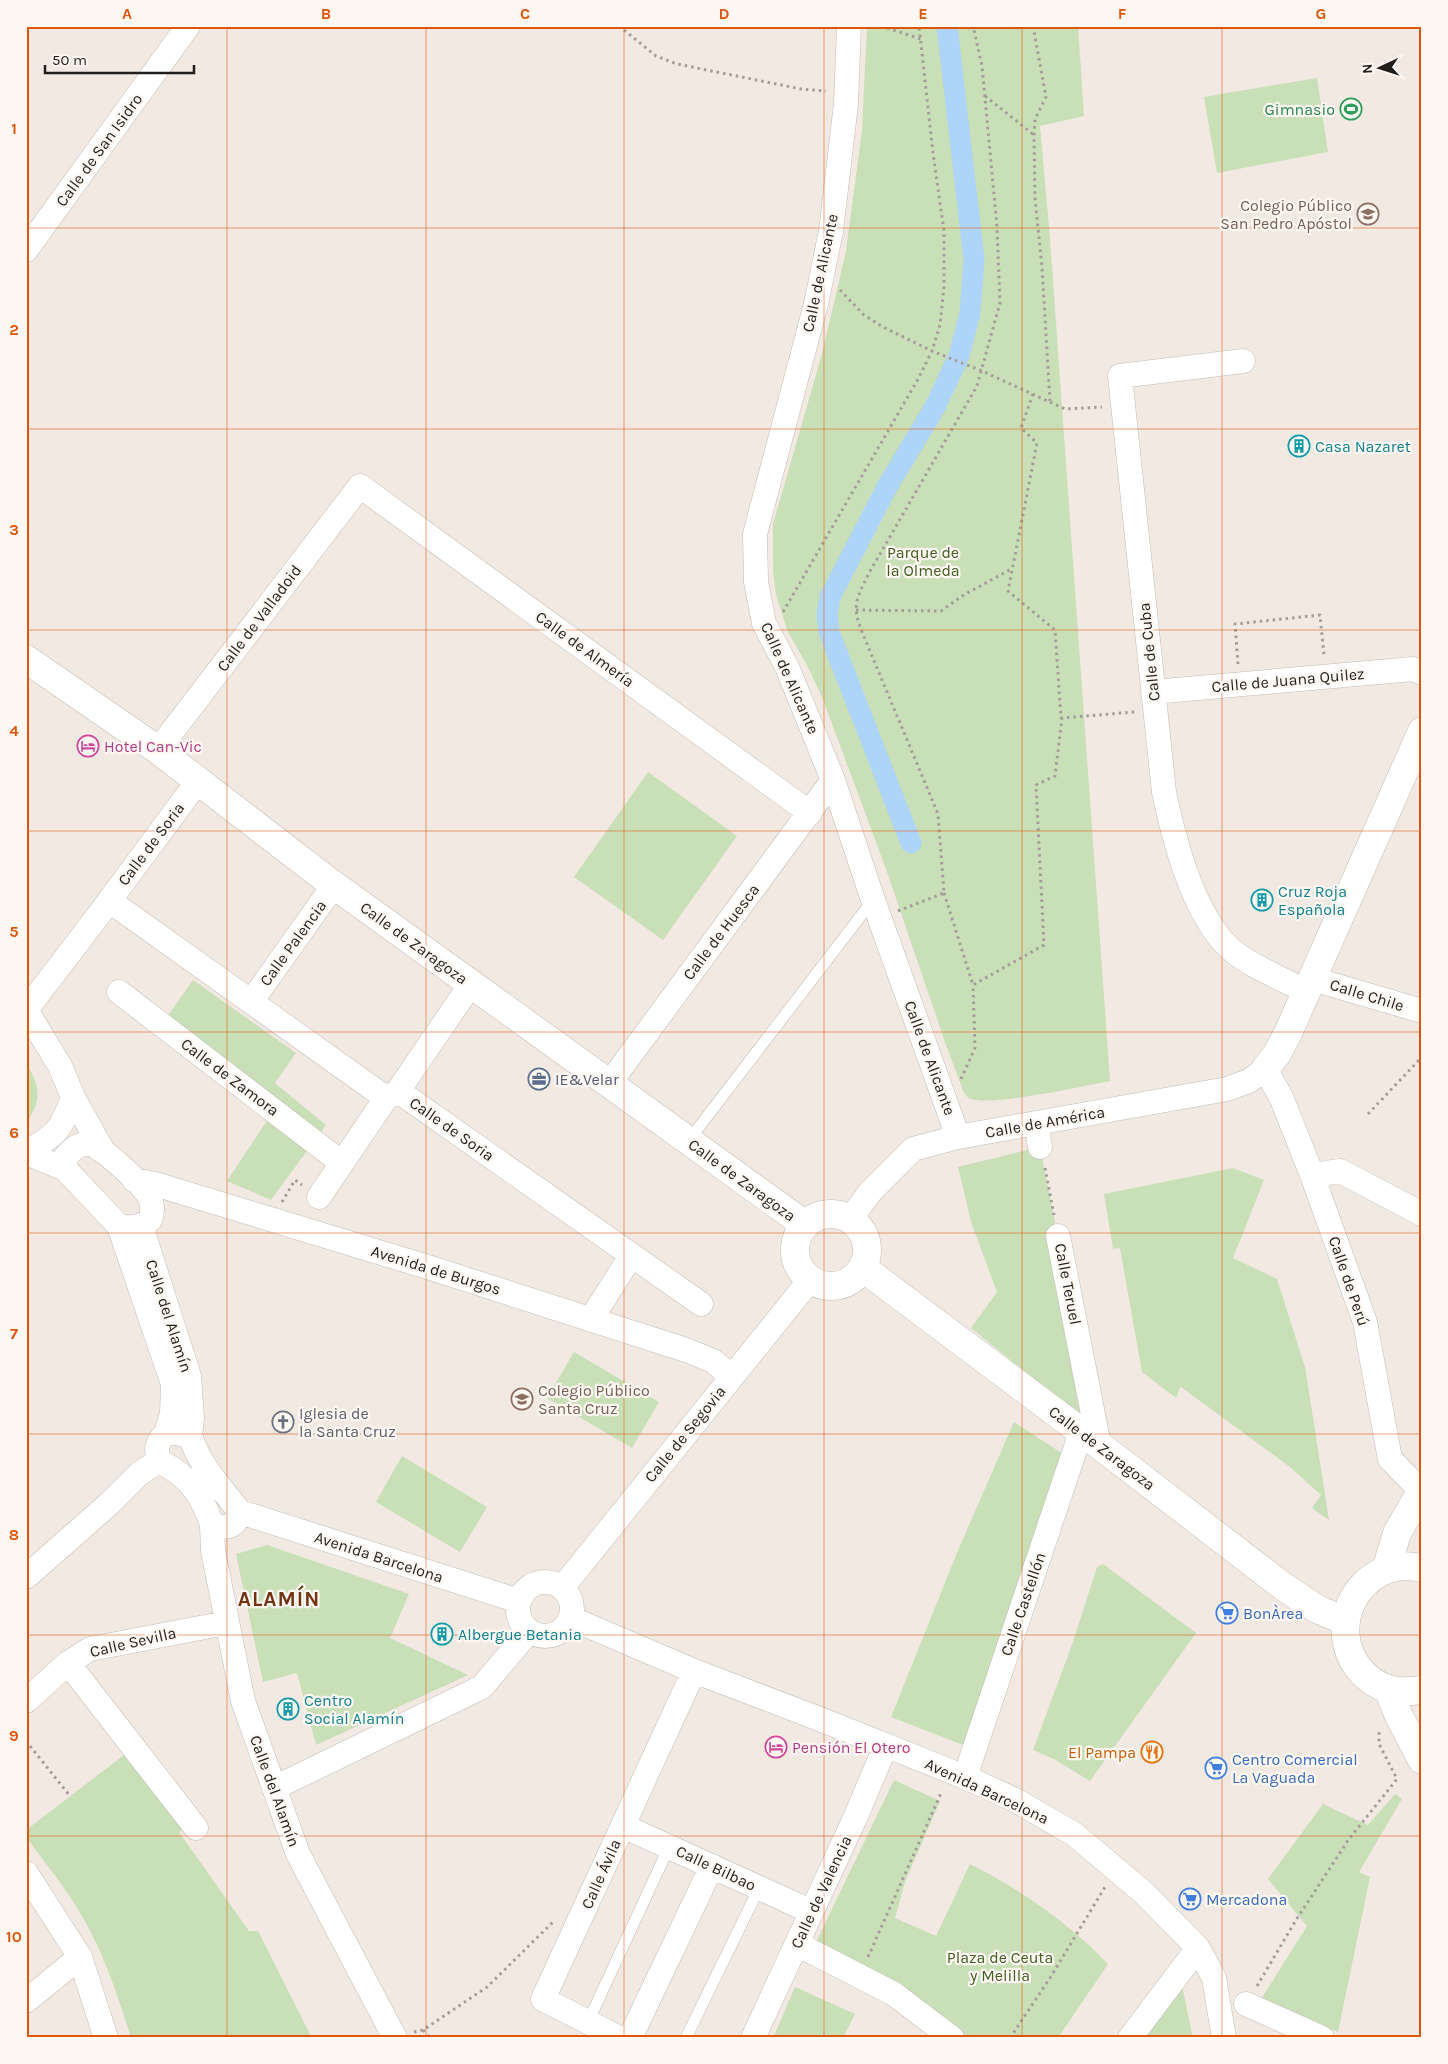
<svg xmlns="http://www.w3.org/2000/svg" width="1448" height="2064" font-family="Karla,sans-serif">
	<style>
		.green { fill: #c8dfb7 }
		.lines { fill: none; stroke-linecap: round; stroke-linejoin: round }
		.canal { stroke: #aed5f7; stroke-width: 21 }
		.lane-casing { stroke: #c4bbb5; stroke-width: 12 }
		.street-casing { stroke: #c4bbb5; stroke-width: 25 }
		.secondary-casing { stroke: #c4bbb5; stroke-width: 29 }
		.path { stroke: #a39d98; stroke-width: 3; stroke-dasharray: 2.5 4; stroke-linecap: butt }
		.lane { stroke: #fff; stroke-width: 11 }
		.street { stroke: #fff; stroke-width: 24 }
		.secondary { stroke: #fff; stroke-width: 28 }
		.grid { fill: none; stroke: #de560d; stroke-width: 1; stroke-opacity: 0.55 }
		.labels { text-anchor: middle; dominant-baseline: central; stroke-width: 4.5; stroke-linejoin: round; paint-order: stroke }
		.leisure-label { font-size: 16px; fill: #27864d; stroke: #fef7f2; text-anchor: end }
		.street-label { font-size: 16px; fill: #211e1c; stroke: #fef7f2 }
		.education-label { font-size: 16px; fill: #785e54; stroke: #fef7f2; text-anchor: end }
		.culture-label { font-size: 16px; fill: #0d838f; stroke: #fef7f2; text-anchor: start }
		.park-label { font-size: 16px; fill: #405f23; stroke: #fef7f2 }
		.hotel-label { font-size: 16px; fill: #b23c85; stroke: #fef7f2; text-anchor: start }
		.service-label { font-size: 16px; fill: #4e5e75; stroke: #fef7f2; text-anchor: start }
		.worship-label { font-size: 16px; fill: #5b616d; stroke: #fef7f2; text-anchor: start }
		.shop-label { font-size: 16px; fill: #366cbe; stroke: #fef7f2; text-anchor: start }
		.food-label { font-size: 16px; fill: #c56008; stroke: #fef7f2; text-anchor: end }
		.district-label { font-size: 21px; font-weight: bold; letter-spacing: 1px; fill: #723312; stroke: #fef7f2 }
		.neatline { fill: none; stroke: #de560d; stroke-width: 2 }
		.grid-label { font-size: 16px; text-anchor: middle; font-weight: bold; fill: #de560d }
	</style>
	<rect width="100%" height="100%" fill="#f2e9e3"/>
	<path class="green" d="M867 26H1078L1084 116 1040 126 1050 238 1110 1081C1088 1085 985 1108 969 1098 967 1097 966 1095 964 1093L946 1045 886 869 822 697 809 669 787 630 776 595 773 571V524L822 354 846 251 862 130Z
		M1317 78 1328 152 1217 173 1204 97Z
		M648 772 737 836 663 940 574 877Z
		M193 980 296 1053 275 1083 326 1125 271 1200 227 1181 274 1110 160 1027Z
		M26 1063C40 1086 43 1100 26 1123Z
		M1040 1147 1096 1429 971 1328 997 1292 971 1222 958 1167Z
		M1233 1168 1264 1180 1233 1258 1277 1279 1305 1367 1329 1520 1312 1508 1321 1495 1290 1467 1181 1387 1184 1378 1176 1398 1142 1372 1120 1248 1113 1249 1104 1194Z
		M574 1352 659 1402 632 1448 547 1398Z
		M1014 1422 1063 1454 963 1745 891 1717 959 1548Z
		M402 1456 487 1507 460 1552 376 1502Z
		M267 1545 409 1594 390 1638 468 1675 316 1745 297 1673 263 1682 236 1554Z
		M1103 1564 1196 1633 1090 1781 1054 1759 1033 1750 1073 1642 1097 1567Z
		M124 1755 128 1760 131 1757 183 1829 179 1832 249 1931H258L312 2038H131C120 2002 108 1966 91 1933 74 1898 49 1868 26 1837V1830Z
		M894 1780 940 1801 905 1882 895 1918 936 1936 970 1864C1018 1888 1071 1924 1108 1964L1058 2038H941L891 2001 807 1961Z
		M1395 1794 1402 1799 1359 1872 1370 1877 1338 2032 1260 2001 1307 1926 1268 1879 1323 1804 1368 1825Z
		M1182 1986 1193 2038H1136Z
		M795 1987 855 2014 843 2038H773Z"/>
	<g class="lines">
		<path class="canal" d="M911 843 829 632 827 614 830 597 887 487 935 407 959 356 970 313 974 259 947 26"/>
		<g class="lane-casing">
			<path id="lane" d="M689 1140 873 900
				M588 2022 669 1847
				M686 2038 759 1888"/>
		</g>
		<g class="street-casing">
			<path id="street" d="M849 26 846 104 831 231 816 304 755 534 756 582 764 623 787 667 833 780 873 900 958 1137
				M26 250 188 26
				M1243 361 1120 376 1164 792C1174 840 1194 919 1233 951 1250 966 1287 981 1307 992
				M1153 692 1413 669 1422 673
				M158 750 360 486 810 813
				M104 908 198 781
				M1313 979 1422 1011
				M119 992 342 1163
				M251 1002 334 885
				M26 1010 104 908 114 904 386 1098 398 1091 701 1304
				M26 1010 60 1066 73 1097 103 1151
				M609 1084 833 780
				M398 1091 471 984
				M1036 1123 1040 1147
				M26 1152C56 1136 62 1129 73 1097
				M26 1153 65 1169 119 1226C131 1229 139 1227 150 1220 153 1212 153 1206 150 1198 144 1186 102 1146 89 1144 79 1143 73 1149 66 1156L65 1169
				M1312 1175 1340 1171 1422 1214
				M134 1180 155 1184 434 1269 686 1350 713 1361 731 1376
				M319 1197 386 1098
				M850 1219 871 1191 913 1149 958 1137 1227 1089 1249 1081 1265 1069 1281 1097 1312 1175 1365 1322 1390 1459 1421 1491
				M119 1226 173 1384 172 1414 166 1433
				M141 1226 189 1376 192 1418 190 1436
				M1058 1236 1099 1445
				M591 1319 631 1256
				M166 1433H175L190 1436C202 1469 219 1485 240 1512 236 1527 226 1529 212 1525 201 1493 190 1477 159 1461 155 1449 157 1442 166 1433Z
				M240 1512 519 1601
				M212 1525 213 1551 243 1701 298 1854 395 2038
				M26 1577 110 1503 140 1473 159 1461
				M518 1609a27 27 0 1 1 54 0a27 27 0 1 1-54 0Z
				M562 1588 810 1280
				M570 1618 694 1671 817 1718 965 1777 1015 1800 1074 1834 1144 1893 1198 1948 1214 1978 1224 2038
				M68 1663 196 1828
				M26 1701 68 1663 90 1649 226 1623
				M965 1777 1081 1432
				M274 1788 482 1687 529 1631
				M623 1826 810 1911
				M26 1873 80 1957 106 2038
				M797 1944 894 1994 952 2038
				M26 2001 80 1957
				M1246 2004 1322 2038
				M619 2038 543 1999 694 1671
				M630 2038 712 1866
				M753 2038 856 1816 886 1745
				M1130 2038 1198 1948"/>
		</g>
		<g class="secondary-casing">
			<path id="secondary" d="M26 659 158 750 327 880 804 1224
				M1265 1069 1277 1054 1288 1033 1422 731
				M795 1250a36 36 0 1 1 72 0a36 36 0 1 1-72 0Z
				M863 1268 1099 1445 1284 1587 1317 1609 1345 1621
				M1422 1568C1408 1565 1393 1566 1381 1572 1331 1598 1334 1670 1388 1689 1399 1693 1410 1691 1422 1690
				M1386 1570 1397 1533 1422 1490
				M1388 1689 1399 1716 1422 1760"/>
		</g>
		<path class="path" d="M619 26 656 56 677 64 801 89 826 91
			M881 26 921 39
			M1033 26 1046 97 1035 119 1034 135 1035 198 1042 267 1050 402
			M985 96 1034 135
			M840 290 864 315 883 327 932 351 982 371 1065 409 1102 407
			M1033 394 1021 428 1037 443 1008 591 1055 630 1061 718 1135 712
			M856 610 941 611 962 596 1013 568
			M783 612 917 381 932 351 940 325 944 287V231L933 153 919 26
			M1238 664 1235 624 1320 615 1324 655
			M944 893 973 985 1044 945 1036 785 1055 776 1062 718
			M898 911 944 893 938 814 862 632C851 605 857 598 869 573L977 386 1000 303 997 227 982 66 973 26
			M961 1079 975 1048 973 985
			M1368 1114 1422 1057
			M1045 1168 1054 1215
			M282 1202 295 1180 302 1185
			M26 1741 70 1796
			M868 1957 942 1791
			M1257 1986 1296 1920 1349 1839 1397 1779 1379 1744V1730
			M423 2030 430 2038
			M414 2032 423 2030 487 1987 553 1922
			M1010 2038 1050 1978 1105 1887"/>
		<use href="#lane" class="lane"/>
		<use href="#street" class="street"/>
		<use href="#secondary" class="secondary"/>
	</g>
	<path class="grid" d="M227 26V2038M426 26V2038M624 26V2038M824 26V2038M1022 26V2038M1222 26V2038M26 228H1422M26 429H1422M26 630H1422M26 831H1422M26 1032H1422M26 1233H1422M26 1434H1422M26 1635H1422M26 1836H1422"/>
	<defs>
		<g id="stadium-ring" transform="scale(1.125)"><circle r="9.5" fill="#fef7f2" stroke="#2e9e5b" stroke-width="1.5"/><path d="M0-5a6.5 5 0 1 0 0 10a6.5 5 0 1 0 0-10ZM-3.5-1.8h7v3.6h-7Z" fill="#2e9e5b"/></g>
		<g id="school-ring" transform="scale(1.125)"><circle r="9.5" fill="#fef7f2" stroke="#8d6e63" stroke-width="1.5"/><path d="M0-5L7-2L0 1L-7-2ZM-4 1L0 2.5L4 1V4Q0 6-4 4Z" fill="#8d6e63"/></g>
		<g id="building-ring" transform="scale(1.125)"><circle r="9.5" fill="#fef7f2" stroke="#0f9aa8" stroke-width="1.5"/><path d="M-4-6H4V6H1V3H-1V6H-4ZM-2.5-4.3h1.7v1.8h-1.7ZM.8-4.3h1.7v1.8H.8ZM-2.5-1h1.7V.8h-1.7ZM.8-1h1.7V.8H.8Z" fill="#0f9aa8"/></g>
		<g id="hotel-ring" transform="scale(1.125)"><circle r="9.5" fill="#fef7f2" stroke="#d1479c" stroke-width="1.5"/><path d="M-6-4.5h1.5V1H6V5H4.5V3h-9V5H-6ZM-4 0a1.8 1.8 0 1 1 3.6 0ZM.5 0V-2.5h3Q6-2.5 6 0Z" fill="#d1479c"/></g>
		<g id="office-ring" transform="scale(1.125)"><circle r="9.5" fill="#fef7f2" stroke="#5c6f8a" stroke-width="1.5"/><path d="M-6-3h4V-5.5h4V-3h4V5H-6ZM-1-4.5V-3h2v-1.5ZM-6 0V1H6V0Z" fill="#5c6f8a"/></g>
		<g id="church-ring" transform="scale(1.125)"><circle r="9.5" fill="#fef7f2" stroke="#6b7280" stroke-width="1.5"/><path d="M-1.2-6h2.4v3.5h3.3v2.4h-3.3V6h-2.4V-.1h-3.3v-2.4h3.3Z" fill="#6b7280"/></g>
		<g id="supermarket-ring" transform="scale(1.125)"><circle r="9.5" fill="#fef7f2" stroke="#3f7fe0" stroke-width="1.5"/><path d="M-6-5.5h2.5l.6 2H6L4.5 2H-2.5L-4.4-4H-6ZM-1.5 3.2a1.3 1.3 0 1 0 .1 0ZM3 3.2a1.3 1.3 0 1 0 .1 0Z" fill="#3f7fe0"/></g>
		<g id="restaurant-ring" transform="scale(1.125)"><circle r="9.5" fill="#fef7f2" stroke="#e8710a" stroke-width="1.5"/><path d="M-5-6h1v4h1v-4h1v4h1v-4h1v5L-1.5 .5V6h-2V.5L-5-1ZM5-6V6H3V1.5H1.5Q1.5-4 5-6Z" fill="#e8710a"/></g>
	</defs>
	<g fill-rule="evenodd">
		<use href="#stadium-ring" x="1351" y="109"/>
		<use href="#school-ring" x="1368" y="214"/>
		<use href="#building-ring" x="1299" y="446"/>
		<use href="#hotel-ring" x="88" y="746"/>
		<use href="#building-ring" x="1262" y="900"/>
		<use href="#office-ring" x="539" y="1079"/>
		<use href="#school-ring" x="522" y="1399"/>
		<use href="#church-ring" x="283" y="1422"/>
		<use href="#supermarket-ring" x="1227" y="1613"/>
		<use href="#building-ring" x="442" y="1634"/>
		<use href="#building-ring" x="288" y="1709"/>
		<use href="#hotel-ring" x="776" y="1747"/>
		<use href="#restaurant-ring" x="1152" y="1752"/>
		<use href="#supermarket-ring" x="1216" y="1768"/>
		<use href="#supermarket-ring" x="1190" y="1899"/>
	</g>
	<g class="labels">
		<g class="leisure-label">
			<text x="1335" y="109">Gimnasio</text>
		</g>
		<g class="street-label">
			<text transform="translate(99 150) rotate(-54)">Calle de San Isidro</text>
			<text transform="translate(820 273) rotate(-78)">Calle de Alicante</text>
			<text transform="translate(259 618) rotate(-53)">Calle de Valladoid</text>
			<text transform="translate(585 649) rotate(36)">Calle de Almería</text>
			<text transform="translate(1149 652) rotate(-96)">Calle de Cuba</text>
			<text transform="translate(790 678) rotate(66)">Calle de Alicante</text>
			<text transform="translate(1288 680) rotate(-5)">Calle de Juana Quilez</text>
			<text transform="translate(151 844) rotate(-53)">Calle de Soria</text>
			<text transform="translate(721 932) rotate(-53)">Calle de Huesca</text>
			<text transform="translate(293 943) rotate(-54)">Calle Palencia</text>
			<text transform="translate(414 943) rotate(36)">Calle de Zaragoza</text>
			<text transform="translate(1367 995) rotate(17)">Calle Chile</text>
			<text transform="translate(930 1058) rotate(70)">Calle de Alicante</text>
			<text transform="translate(230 1077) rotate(37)">Calle de Zamora</text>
			<text transform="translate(1045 1122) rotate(-10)">Calle de América</text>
			<text transform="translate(452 1129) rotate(35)">Calle de Soria</text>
			<text transform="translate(742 1180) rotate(36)">Calle de Zaragoza</text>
			<text transform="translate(436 1270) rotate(17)">Avenida de Burgos</text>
			<text transform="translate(1349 1281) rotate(71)">Calle de Perú</text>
			<text transform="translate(1068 1284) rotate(79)">Calle Teruel</text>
			<text transform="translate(169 1316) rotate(72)">Calle del Alamín</text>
			<text transform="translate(685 1434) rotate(-51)">Calle de Segovia</text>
			<text transform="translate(1102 1448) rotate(37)">Calle de Zaragoza</text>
			<text transform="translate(379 1557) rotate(18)">Avenida Barcelona</text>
			<text transform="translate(1023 1604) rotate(-71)">Calle Castellón</text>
			<text transform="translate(133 1642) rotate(-13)">Calle Sevilla</text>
			<text transform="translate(275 1791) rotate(70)">Calle del Alamín</text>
			<text transform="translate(987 1791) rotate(25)">Avenida Barcelona</text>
			<text transform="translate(716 1868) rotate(25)">Calle Bilbao</text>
			<text transform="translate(601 1874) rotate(-66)">Calle Ávila</text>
			<text transform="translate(821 1892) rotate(-65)">Calle de Valencia</text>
		</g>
		<g class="education-label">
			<text x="1352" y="205">Colegio Público<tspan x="1352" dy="18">San Pedro Apóstol</tspan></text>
			<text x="538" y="1390" text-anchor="start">Colegio Público<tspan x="538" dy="18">Santa Cruz</tspan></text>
		</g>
		<g class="culture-label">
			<text x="1315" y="446">Casa Nazaret</text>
			<text x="1278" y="891">Cruz Roja<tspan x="1278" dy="18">Española</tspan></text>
			<text x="458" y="1634">Albergue Betania</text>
			<text x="304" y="1700">Centro<tspan x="304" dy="18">Social Alamín</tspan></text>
		</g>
		<g class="park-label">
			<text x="923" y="552">Parque de<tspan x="923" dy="18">la Olmeda</tspan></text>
			<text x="1000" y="1957">Plaza de Ceuta<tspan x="1000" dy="18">y Melilla</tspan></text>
		</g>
		<g class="hotel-label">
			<text x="104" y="746">Hotel Can-Vic</text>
			<text x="792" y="1747">Pensión El Otero</text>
		</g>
		<g class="service-label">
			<text x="555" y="1079">IE&amp;Velar</text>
		</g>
		<g class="worship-label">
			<text x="299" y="1413">Iglesia de<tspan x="299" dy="18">la Santa Cruz</tspan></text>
		</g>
		<g class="shop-label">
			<text x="1243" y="1613">BonÀrea</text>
			<text x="1232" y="1759">Centro Comercial<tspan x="1232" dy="18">La Vaguada</tspan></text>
			<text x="1206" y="1899">Mercadona</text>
		</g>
		<g class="food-label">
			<text x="1136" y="1752">El Pampa</text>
		</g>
		<g class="district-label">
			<text x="279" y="1599">ALAMÍN</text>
		</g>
	</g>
	<rect width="1448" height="2064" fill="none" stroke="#fef7f2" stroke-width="55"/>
	<g transform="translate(1380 68) rotate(266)" stroke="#fef7f2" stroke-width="4" paint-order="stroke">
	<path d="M0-4L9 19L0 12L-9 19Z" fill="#211e1c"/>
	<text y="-8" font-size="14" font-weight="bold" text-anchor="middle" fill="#211e1c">N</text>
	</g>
	<path d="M45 65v8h149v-8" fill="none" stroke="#211e1c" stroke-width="2.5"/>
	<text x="52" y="65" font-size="15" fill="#211e1c" stroke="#fef7f2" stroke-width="4" paint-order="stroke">50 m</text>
	<rect x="28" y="28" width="1392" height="2008" class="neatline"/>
	<g class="grid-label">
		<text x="127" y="19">A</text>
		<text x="326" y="19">B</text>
		<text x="525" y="19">C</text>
		<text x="724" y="19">D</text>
		<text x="923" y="19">E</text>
		<text x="1122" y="19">F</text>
		<text x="1321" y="19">G</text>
		<text x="14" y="134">1</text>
		<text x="14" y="335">2</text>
		<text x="14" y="535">3</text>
		<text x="14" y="736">4</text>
		<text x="14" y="937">5</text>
		<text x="14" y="1138">6</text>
		<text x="14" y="1339">7</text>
		<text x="14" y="1540">8</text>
		<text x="14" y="1741">9</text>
		<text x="14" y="1942">10</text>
	</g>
</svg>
